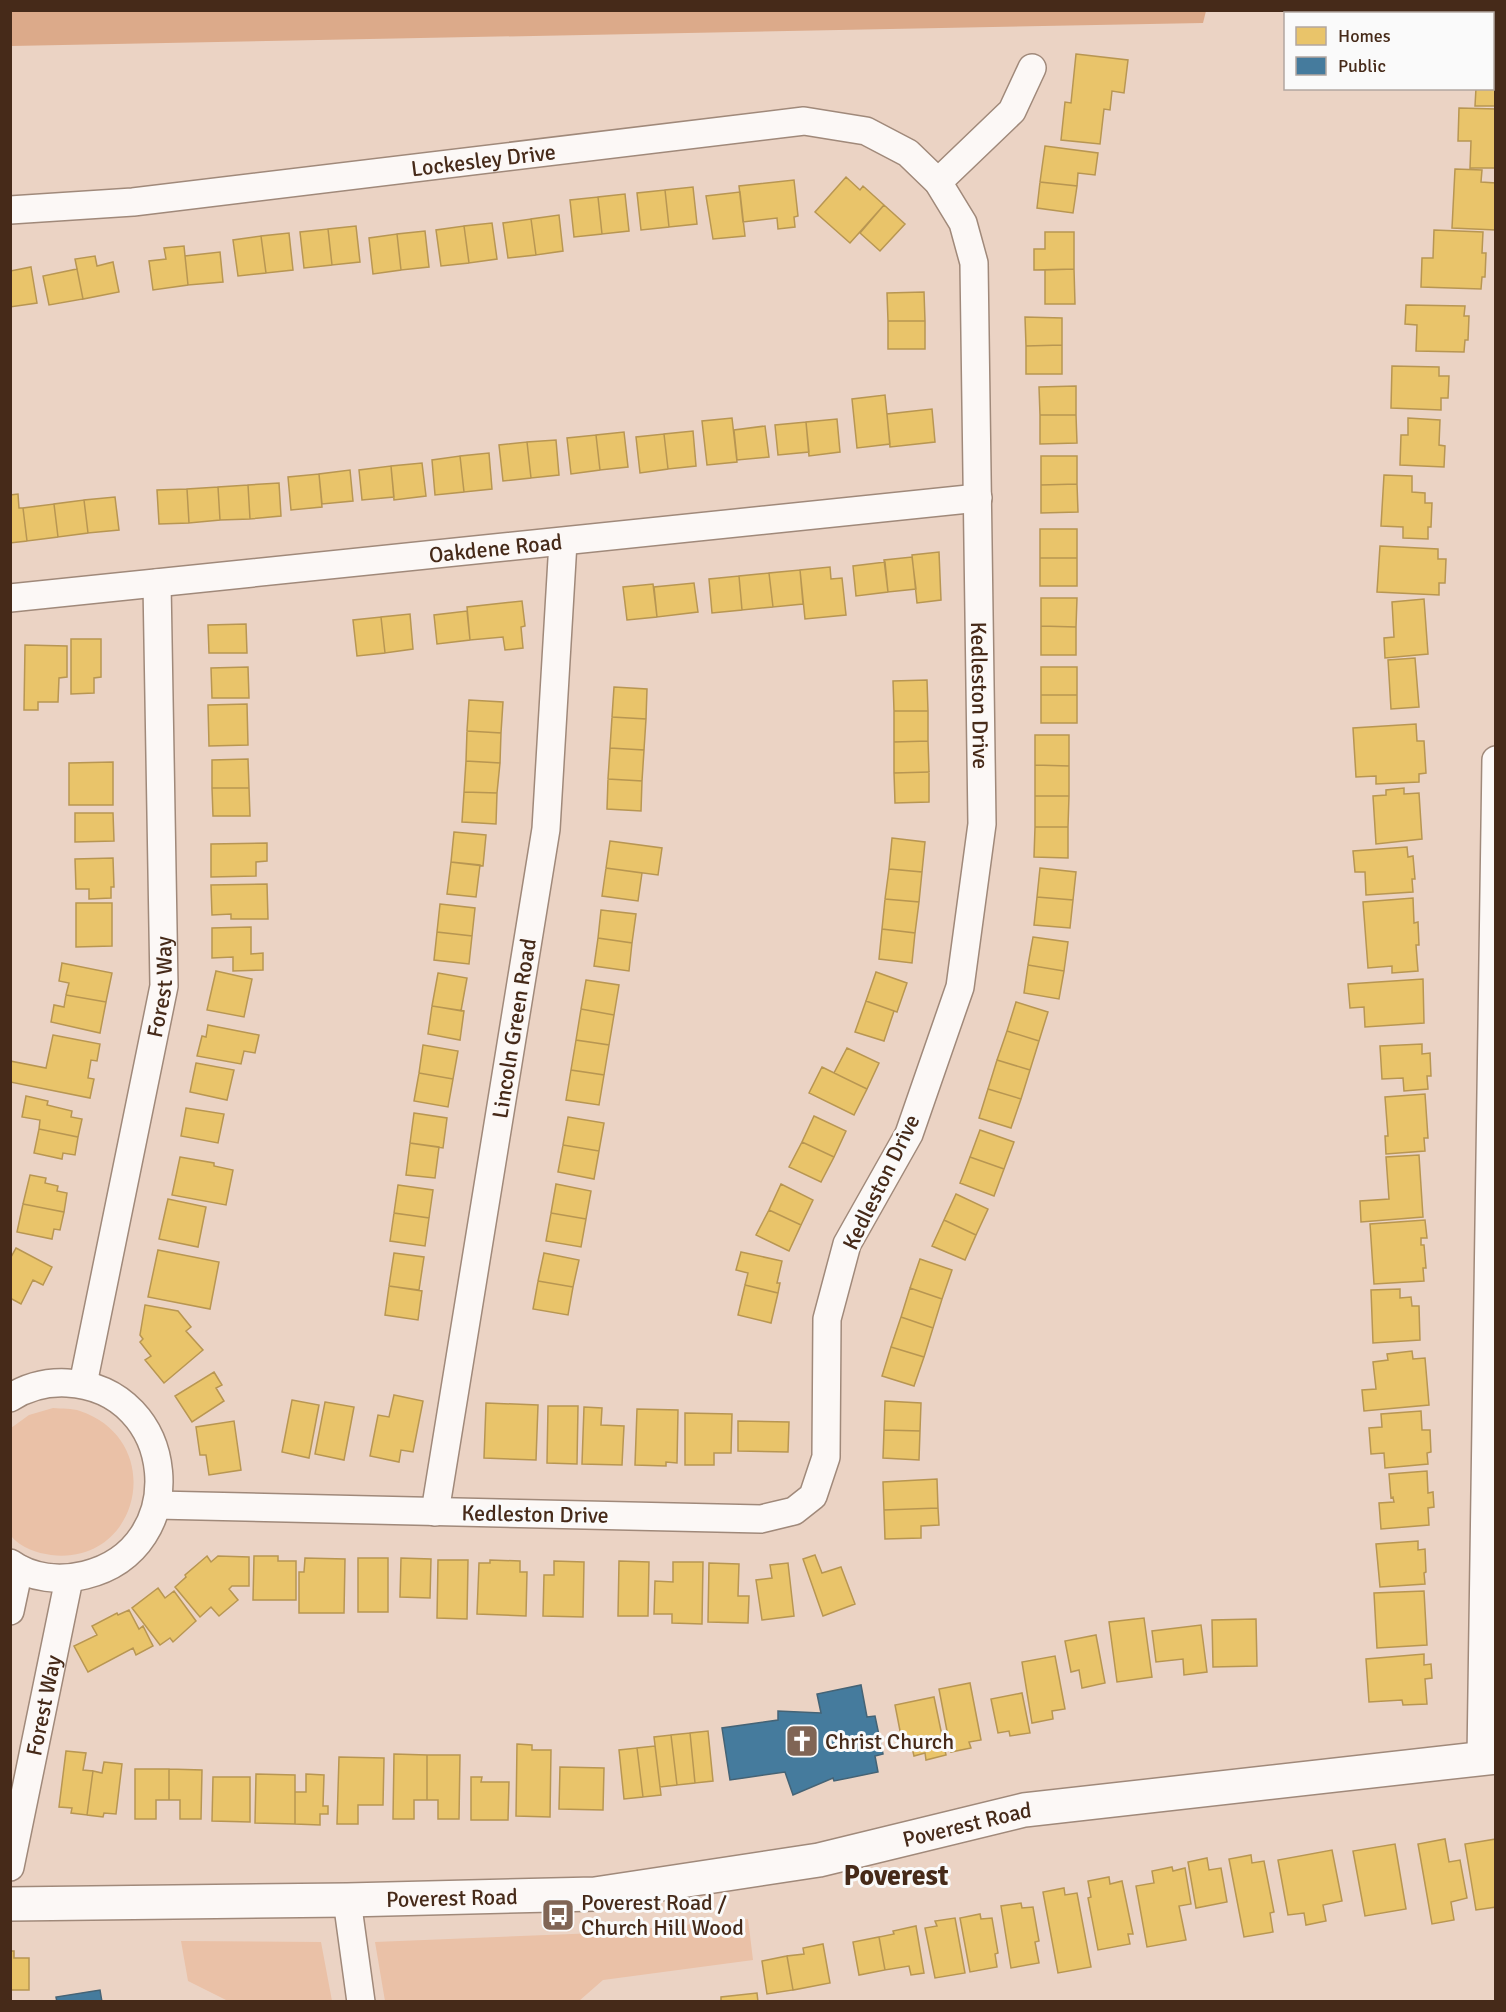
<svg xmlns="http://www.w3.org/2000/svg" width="1506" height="2012" font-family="Signika,sans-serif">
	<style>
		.green { fill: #eac1a7 }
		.forest { fill: #dcaa8a }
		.homes { fill: #e9c46a; stroke: #b89652; stroke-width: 1.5 }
		.public { fill: #457b9d; stroke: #456375; stroke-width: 1.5 }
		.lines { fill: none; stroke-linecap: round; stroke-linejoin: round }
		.minor-casing { stroke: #a0897a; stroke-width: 30 }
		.tertiary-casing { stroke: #a0897a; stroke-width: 36 }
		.minor { stroke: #fcf8f6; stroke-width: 27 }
		.tertiary { stroke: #fcf8f6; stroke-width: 33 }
		.labels { text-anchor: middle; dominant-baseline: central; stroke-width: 6; stroke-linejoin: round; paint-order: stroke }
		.street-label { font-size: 22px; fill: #462a19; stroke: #fafafa }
		.poi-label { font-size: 22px; fill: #462a19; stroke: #fafafa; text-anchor: start }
		.district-label { font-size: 28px; font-weight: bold; fill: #462a19; stroke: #fafafa }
	</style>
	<rect width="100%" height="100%" fill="#ebd3c4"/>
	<path class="green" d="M53 1408C62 1409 72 1408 80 1411 168 1441 140 1566 51 1555 37 1553 21 1548 11 1536V1428L29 1415Z
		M748 1919 753 1960 603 1980 579 2001H385L375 1942 597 1933Z
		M181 1941 321 1942 332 2001H228L188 1981Z"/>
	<path class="forest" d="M10 11 11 10 1206 11 1203 23 11 46Z"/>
	<path class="homes" d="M1492 48H1496V106H1475L1476 88H1492Z
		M1076 54 1128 60 1124 93 1112 91 1110 110 1104 109 1100 144 1061 140 1065 102 1071 103Z
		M1459 108 1496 109V168H1470L1471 141H1458Z
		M1045 146 1098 153 1095 175 1078 173 1077 186 1040 182Z
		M1455 169 1482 170 1481 182 1496 183V230L1452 228Z
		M846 177 860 190 863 186 884 205 850 243 815 212Z
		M794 180 798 216 794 217 795 227 778 229 777 218 743 222 739 186Z
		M1040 182 1077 186 1073 213 1037 208Z
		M693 187 697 224 669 227 665 190Z
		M665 190 669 227 641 230 637 193Z
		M740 192 745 236 713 239 706 196Z
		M625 194 629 231 602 234 598 197Z
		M598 197 602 234 574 237 570 200Z
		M884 205 905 224 880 251 860 233Z
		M559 215 563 251 536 255 531 219Z
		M531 219 536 255 508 258 503 223Z
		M492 223 497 259 469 263 464 226Z
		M356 226 360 262 332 265 328 229Z
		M464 226 469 263 441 266 436 230Z
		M328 229 332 265 304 268 300 232Z
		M1434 230 1483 232 1482 253H1486L1485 277H1482L1481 289 1421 287 1422 258H1433Z
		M425 231 429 267 401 270 397 234Z
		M1045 232H1074V269L1034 270V249H1045Z
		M289 233 293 270 266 273 261 236Z
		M397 234 401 270 373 274 369 238Z
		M261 236 266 273 238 276 233 240Z
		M184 246 188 285 153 290 149 261 166 259 164 248Z
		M220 252 223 282 188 285 185 256Z
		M95 256 97 266 113 262 119 292 83 299 75 259Z
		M31 267 37 303 10 307V271Z
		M77 269 83 299 49 305 43 276Z
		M1074 269 1075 304H1045V270Z
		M924 292 925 321H888L887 293Z
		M1406 305 1465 306 1464 316H1469L1468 340H1465L1464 352 1416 351 1417 325 1405 324Z
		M1025 317 1062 318V345L1026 346Z
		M888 321H925V349H888Z
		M1062 345V374H1026V346Z
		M1392 366 1439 367V376H1449L1448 398H1441V410L1391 408Z
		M1076 386V415H1040L1039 387Z
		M885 395 890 444 857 448 852 399Z
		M932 409 935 442 890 447 887 414Z
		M1040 415H1076L1077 443 1040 444Z
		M732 418 737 462 707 465 702 421Z
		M1408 418 1440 420 1439 445 1445 446 1444 467 1400 465 1401 435H1408Z
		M837 419 840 452 809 456 806 422Z
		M806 422 809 452 778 455 775 425Z
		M765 426 769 457 737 460 734 430Z
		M693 431 696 466 668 469 664 434Z
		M624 432 628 467 600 470 596 435Z
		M664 434 668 469 640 473 636 437Z
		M596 435 600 470 571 474 567 438Z
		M556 440 559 475 531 478 527 442Z
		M527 442 531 478 503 481 499 445Z
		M489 453 492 489 464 492 460 456Z
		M460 456 464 492 435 495 432 460Z
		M1041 456H1077V484L1041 485Z
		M422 463 426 496 394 500 391 466Z
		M391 466 394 497 362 500 359 470Z
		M350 470 353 501 322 504 319 474Z
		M319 474 322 507 291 510 288 477Z
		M1384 475 1412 476V492L1425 493V503H1432L1431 527H1428V539L1403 538V527L1381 526Z
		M279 483 281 516 250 519 248 485Z
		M1077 484 1078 512 1041 513V485Z
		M248 485 250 519 220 520 218 487Z
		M218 487 220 520 189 523 187 489Z
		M187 489 189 523 159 524 157 490Z
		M18 494 19 508H23L27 541 10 543V495Z
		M115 497 119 530 88 533 84 500Z
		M84 500 88 533 58 537 54 504Z
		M54 504 58 537 27 541 23 508Z
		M1040 529H1077V558H1040Z
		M1380 546 1438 549V559H1446L1445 583H1439V595L1377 592Z
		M939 552 941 600 917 603 912 555Z
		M912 557 916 589 888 592 884 560Z
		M1040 558H1077V586H1040Z
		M885 562 888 592 856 596 853 566Z
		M830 567 831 579 842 578 846 615 805 619 800 570Z
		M800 570 803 604 773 607 769 573Z
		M769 573 773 607 742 610 739 576Z
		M739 576 742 610 712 613 709 579Z
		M694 583 698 612 657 617 654 587Z
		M653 584 657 617 627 620 623 587Z
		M1041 598H1077L1076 627 1041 626Z
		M1424 599 1428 654 1385 658 1384 638 1394 637 1392 602Z
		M522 601 525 626 521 627 523 648 505 650 503 637 470 640 467 607Z
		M467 611 470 640 437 644 434 615Z
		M410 614 413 649 385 653 381 617Z
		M381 617 385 653 357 656 353 620Z
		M246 624 247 653H209L208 625Z
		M1041 626 1076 627V655H1041Z
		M71 639H101V677L94 678V693L71 694Z
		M25 645 67 646V677L59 678 58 702H38V710H24Z
		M1415 658 1419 707 1391 709 1388 660Z
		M248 667 249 698H212L211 668Z
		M1041 667H1077V695H1041Z
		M927 680 928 711H894L893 681Z
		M614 687 647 689 646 719 612 717Z
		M1041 695H1077V723H1041Z
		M469 700 503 702 501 733 467 731Z
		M247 704 248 745 209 746 208 705Z
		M894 711H928V741L894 742Z
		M612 717 646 719 644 750 610 748Z
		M1416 724 1417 741H1424L1426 773 1419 774V782L1376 784V776L1356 777 1353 728Z
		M467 731 501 733 500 763 466 761Z
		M1035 735H1069V766L1035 765Z
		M928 741 929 772 894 773V742Z
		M610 748 644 750 642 781 608 779Z
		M248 759 249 788H212V760Z
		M466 761 500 763 497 793 464 792Z
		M113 762V805H69V763Z
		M1035 765 1069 766V796H1035Z
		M929 772V802L895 803 894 773Z
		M608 779 642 781 641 811 607 809Z
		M212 788H249L250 816H213Z
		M1404 788V794L1419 793 1422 839 1376 844 1373 796 1386 795V790Z
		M464 792 497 793 496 824 462 822Z
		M1035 796H1069L1068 827H1035Z
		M75 813H113L114 841 75 842Z
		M1035 827H1068V858L1034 857Z
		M454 832 486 835 483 866 451 862Z
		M892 838 925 842 922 872 889 869Z
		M610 841 662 848 658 875 606 868Z
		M267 843V861L256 862V876L211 877V844Z
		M1407 847 1408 857 1413 856 1415 879H1412L1413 892 1366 895 1365 872H1355L1353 851Z
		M113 858 114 887H111V898L89 899V889H76L75 859Z
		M451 862 480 865 476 897 447 894Z
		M606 868 642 873 638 901 602 896Z
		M1040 868 1076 872 1073 900 1037 897Z
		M889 869 922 872 919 902 885 899Z
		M267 884 268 919H231V914L212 915 211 885Z
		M1037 897 1073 900 1070 928 1034 925Z
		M1413 898 1414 923 1418 922 1419 945H1416L1418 971 1392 973V966L1368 968 1363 902Z
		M885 899 919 902 915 933 882 929Z
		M76 903H112V946L76 947Z
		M440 904 475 908 472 936 437 932Z
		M601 910 636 914 632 943 598 938Z
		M251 927V954L263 953V970L233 971V957L212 958V928Z
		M882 929 915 933 912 963 879 959Z
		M437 932 472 936 469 964 434 960Z
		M1033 937 1068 942 1064 971 1028 965Z
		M598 938 632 943 629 971 594 966Z
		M62 963 112 973 106 1002 66 995 69 983 59 981Z
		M1028 965 1064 971 1059 999 1024 993Z
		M216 971 252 979 244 1017 207 1010Z
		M876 972 907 983 897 1012 866 1001Z
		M438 973 467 978 461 1011 432 1006Z
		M1423 979 1424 1023 1365 1027 1364 1007 1350 1008 1348 984Z
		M586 980 619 985 614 1015 581 1009Z
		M66 995 106 1002 100 1033 51 1022 54 1005 64 1007Z
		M866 1001 894 1011 884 1041 855 1032Z
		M1016 1002 1048 1012 1039 1041 1007 1031Z
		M432 1006 464 1011 460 1040 428 1034Z
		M581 1009 614 1015 609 1045 576 1040Z
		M208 1025 259 1035 255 1053 244 1051 241 1064 197 1056 202 1036 206 1037Z
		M1007 1031 1039 1041 1030 1070 997 1060Z
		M53 1035 100 1044 97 1061 91 1060 88 1078 94 1079 90 1098 10 1082V1061L46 1068Z
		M576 1040 609 1045 604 1075 571 1070Z
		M1422 1044V1054L1430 1053 1431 1076H1427L1428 1089 1404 1091 1403 1078 1382 1079 1380 1046Z
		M423 1045 458 1051 453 1079 419 1073Z
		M847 1048 879 1063 867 1089 834 1073Z
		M997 1060 1030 1070 1021 1099 988 1089Z
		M196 1063 234 1070 227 1100 190 1092Z
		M822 1067 867 1089 854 1115 809 1093Z
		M571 1070 604 1075 599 1105 566 1100Z
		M419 1073 453 1079 448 1107 414 1101Z
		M988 1089 1021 1099 1011 1128 979 1118Z
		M1425 1094 1428 1138H1424L1425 1151 1386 1154 1385 1136H1388L1385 1097Z
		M26 1096 48 1101 47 1105 72 1111 71 1117 82 1119 78 1137 39 1129 40 1120 22 1117Z
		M186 1108 224 1114 218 1143 181 1136Z
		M414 1113 447 1118 443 1148 410 1143Z
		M814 1116 846 1131 834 1157 802 1142Z
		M568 1117 604 1123 599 1151 563 1145Z
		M39 1129 78 1137 75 1155 63 1153 62 1159 34 1153Z
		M980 1130 1014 1142 1004 1169 970 1157Z
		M802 1142 834 1157 821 1182 789 1167Z
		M410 1143 439 1147 435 1178 406 1175Z
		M563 1145 599 1151 594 1179 558 1172Z
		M1419 1155 1423 1217 1361 1222 1360 1201 1389 1199 1386 1157Z
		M180 1157 214 1163V1166L233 1170 226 1205 172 1195Z
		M970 1157 1004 1169 994 1196 960 1183Z
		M30 1175 46 1178 45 1183 58 1186 57 1191 67 1193 64 1212 23 1204Z
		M556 1184 591 1191 586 1219 551 1213Z
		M781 1184 813 1200 801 1225 769 1210Z
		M398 1185 433 1190 429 1218 394 1213Z
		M956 1194 988 1209 976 1235 944 1220Z
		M168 1199 206 1207 198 1247 159 1239Z
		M23 1204 64 1212 60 1230 54 1229 52 1239 17 1232Z
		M769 1210 801 1225 789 1251 756 1235Z
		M394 1213 429 1218 425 1246 390 1241Z
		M551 1213 586 1219 581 1247 546 1241Z
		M944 1220 976 1235 965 1260 932 1246Z
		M1425 1220 1427 1238H1421V1245H1424L1426 1268H1423L1424 1281 1374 1284 1370 1224Z
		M16 1248 52 1267 43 1285 33 1280 21 1304 10 1298V1259Z
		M158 1250 219 1262 210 1309 148 1297Z
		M741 1252 782 1261 777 1283H780L778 1293 745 1285 748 1273 736 1270Z
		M394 1253 424 1257 419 1290 389 1286Z
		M544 1253 579 1260 573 1287 538 1281Z
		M920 1259 952 1270 942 1299 910 1288Z
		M538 1281 573 1287 568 1315 533 1309Z
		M745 1285 778 1293 771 1323 738 1315Z
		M389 1286 422 1291 418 1320 385 1315Z
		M910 1288 942 1299 933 1328 901 1317Z
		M1400 1289V1298L1411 1297 1412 1306H1419L1420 1340 1373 1343 1371 1290Z
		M145 1305 178 1311 191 1327 186 1331 203 1350 164 1383 145 1360 151 1356 140 1342 143 1339 140 1335Z
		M901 1317 933 1328 924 1357 891 1347Z
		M891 1347 924 1357 914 1386 882 1376Z
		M1412 1351 1413 1359 1425 1358 1429 1405 1364 1411 1362 1390 1376 1389 1373 1362 1388 1360 1387 1354Z
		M214 1372 222 1385 216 1388 224 1401 192 1422 175 1396Z
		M394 1395 423 1401 413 1452 401 1450 399 1462 370 1456 378 1415 389 1417Z
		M292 1400 319 1405 309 1458 282 1452Z
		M885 1401 921 1403 920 1431 884 1430Z
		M325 1402 354 1407 344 1460 315 1454Z
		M486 1403 538 1405 536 1460 484 1458Z
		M548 1406H578L577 1464 547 1463Z
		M584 1407 602 1408 601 1425 624 1426 622 1465 582 1464Z
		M637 1409 678 1410 677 1463 666 1462V1466L635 1465Z
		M1421 1411 1422 1430H1430L1431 1452 1427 1453 1428 1464 1385 1468 1384 1453 1371 1454 1369 1428 1382 1427 1381 1414Z
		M685 1413 732 1414 731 1453H714V1465H685Z
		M234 1421 241 1470 209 1475 206 1455H200L196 1427Z
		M738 1421 789 1422 788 1452 738 1451Z
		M884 1430 920 1431 919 1460 883 1458Z
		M1427 1471 1428 1493 1433 1492 1434 1507 1428 1508 1429 1525 1381 1529 1379 1503 1394 1502 1393 1497 1391 1498 1389 1474Z
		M937 1479 938 1508 884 1510 883 1482Z
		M938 1508 939 1525 921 1526V1538L885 1539 884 1510Z
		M1418 1541V1550L1425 1549 1426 1572 1424 1573 1425 1584 1380 1587 1376 1544Z
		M815 1555 822 1573 841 1567 855 1604 823 1616 803 1559Z
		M207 1556 211 1562 218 1556 249 1557V1586H232L229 1589 238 1600 219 1616 211 1607 200 1617 175 1587 186 1577 185 1575Z
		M254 1556H278V1561H296V1600H253Z
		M305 1558 345 1559 344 1613H299V1572H304Z
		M358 1558H388V1612H358Z
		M401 1558 431 1559 430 1598 400 1597Z
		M438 1560H468L467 1619 437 1618Z
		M490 1560 520 1561V1572H527L526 1616 477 1614 479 1563H490Z
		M554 1561 584 1562 583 1617 543 1616 544 1575H554Z
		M619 1561 649 1562 648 1616H618Z
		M673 1562H703L702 1624 672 1623V1614H654L655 1581 673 1582Z
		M709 1563 739 1564 738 1596H749L748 1623 708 1622Z
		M788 1563 794 1616 762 1620 756 1580 772 1578 770 1565Z
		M158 1588 165 1598 174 1591 196 1621 173 1642 170 1638 160 1645 132 1608Z
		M1424 1591 1427 1645 1377 1648 1374 1593Z
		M129 1610 139 1629 143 1626 153 1646 136 1655 133 1648 88 1672 74 1646 97 1635 92 1626 117 1613 118 1615Z
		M1144 1618 1152 1677 1117 1682 1109 1622Z
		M1256 1619 1257 1666 1213 1667 1212 1620Z
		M1201 1625 1207 1672 1184 1675 1183 1659 1156 1662 1152 1631Z
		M1096 1635 1105 1683 1082 1688 1079 1670 1071 1672 1065 1641Z
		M1424 1654V1665L1431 1664 1432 1678 1425 1679 1427 1704 1403 1705 1402 1700 1369 1702 1366 1659Z
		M1055 1656 1065 1709 1052 1711 1053 1719 1032 1723 1022 1662Z
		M970 1683 981 1740 969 1742 971 1748 951 1752 939 1689Z
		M1022 1693 1030 1733 1010 1736 1009 1731 998 1733 991 1699Z
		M934 1697 946 1755 926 1760 925 1753 914 1756 910 1739 902 1741 895 1705Z
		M708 1731 713 1781 695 1783 690 1733Z
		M690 1733 695 1783 677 1785 671 1735Z
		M671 1735 677 1785 660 1787 654 1737Z
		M517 1744 532 1745V1750H551L550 1817 516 1816Z
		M655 1746 661 1795 643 1797 637 1748Z
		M637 1748 643 1797 624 1799 619 1750Z
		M66 1751 86 1753 83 1770 93 1771 87 1815 71 1813 72 1808 59 1807Z
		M394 1754 427 1755V1800H414V1819H393Z
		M427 1755H460L459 1819H438V1800H427Z
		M339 1757 384 1758 383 1805H358V1824H337Z
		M104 1762 122 1764 116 1814 104 1813 103 1817 87 1815 93 1771 102 1773Z
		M560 1767 604 1768 603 1810 559 1809Z
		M135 1769H169V1800H156V1819H135Z
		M169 1769 202 1770 201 1819H180V1800H169Z
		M256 1774 295 1775V1824L255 1823Z
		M306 1774 324 1775 323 1806H328V1814H320V1825L295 1824V1792H306Z
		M213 1777H250V1822L212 1821Z
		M471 1777H482L481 1782H509L508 1820H471Z
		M1445 1839 1449 1862 1460 1860 1467 1898 1451 1902 1454 1920 1432 1924 1418 1844Z
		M1496 1839V1907L1476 1910 1465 1844Z
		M1395 1844 1406 1909 1365 1916 1353 1851Z
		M1332 1850 1342 1901 1323 1905 1326 1921 1306 1925 1304 1913 1288 1915 1278 1860Z
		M1251 1855 1252 1863 1264 1861 1274 1912 1270 1913 1273 1932 1244 1937 1229 1859Z
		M1207 1858 1209 1870 1221 1868 1227 1902 1196 1908 1188 1862Z
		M1172 1867 1173 1871 1185 1868 1191 1904 1179 1906 1186 1940 1147 1947 1136 1886 1154 1883 1152 1871Z
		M1109 1877 1110 1884 1122 1881 1133 1934H1128L1130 1944 1098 1950 1088 1898 1091 1897 1088 1881Z
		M1064 1888 1065 1895 1077 1893 1091 1967 1058 1973 1043 1892Z
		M1021 1903 1022 1908 1033 1907 1039 1941 1035 1942 1039 1963 1011 1968 1001 1906Z
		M980 1914 981 1919 992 1918 998 1953 995 1954 997 1967 970 1972 960 1918Z
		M955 1918 965 1973 935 1978 925 1928 937 1926 935 1921Z
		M916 1926 924 1973 911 1975 909 1966 885 1970 879 1937 894 1934 893 1931Z
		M879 1937 885 1970 859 1975 853 1942Z
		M823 1944 830 1983 793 1990 787 1956 804 1954 803 1948Z
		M10 1951H14V1958H29V1990H10Z
		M787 1956 793 1990 767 1994 762 1961Z
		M757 1993 758 2002H721V1997Z"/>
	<path class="public" d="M861 1685 867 1717 875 1716 883 1754 875 1756 878 1772 834 1781 833 1778 793 1795 785 1772 730 1780 722 1728 778 1720V1711L821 1713 817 1694Z
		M100 1990 102 2002H57L56 1997Z"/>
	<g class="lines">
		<g class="minor-casing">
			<g id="minor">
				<path d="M938 182 1012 111 1032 68"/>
				<path id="s1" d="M10 210 133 202 804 121 866 131 908 153 938 182 963 223 974 263 982 824 960 987 909 1134 847 1244 827 1319 826 1457 813 1496 794 1511 761 1519 157 1505"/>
				<path id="s2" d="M10 598 978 498"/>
				<path id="s3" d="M83 1384 164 986 157 583"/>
				<path d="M10 1398C27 1387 47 1382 67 1383 179 1389 193 1549 85 1575 60 1581 32 1579 10 1563"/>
				<path id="s4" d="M435 1512 546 829 563 542"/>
				<path d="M10 1611 19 1569"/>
				<path d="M1481 1758 1496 760"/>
				<path id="s5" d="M10 1867 69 1579"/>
				<path d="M347 1900 361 2002"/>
			</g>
		</g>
		<g class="tertiary-casing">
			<g id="tertiary">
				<path id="s6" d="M10 1904 347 1900 595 1894 819 1860 1024 1810 1496 1757"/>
			</g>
		</g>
		<use href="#minor" class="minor"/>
		<use href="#tertiary" class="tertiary"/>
	</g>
	<defs>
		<g id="church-square" transform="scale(1.725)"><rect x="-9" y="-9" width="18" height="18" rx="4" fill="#806555" stroke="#fafafa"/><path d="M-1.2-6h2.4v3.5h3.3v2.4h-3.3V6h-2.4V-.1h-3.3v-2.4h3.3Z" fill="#fff"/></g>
		<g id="bus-square" transform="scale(1.725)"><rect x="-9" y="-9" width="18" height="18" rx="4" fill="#806555" stroke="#fafafa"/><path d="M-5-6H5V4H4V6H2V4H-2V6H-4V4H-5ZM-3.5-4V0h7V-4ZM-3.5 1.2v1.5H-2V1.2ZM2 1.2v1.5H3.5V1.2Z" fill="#fff"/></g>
	</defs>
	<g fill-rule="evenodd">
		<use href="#church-square" x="802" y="1741"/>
		<use href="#bus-square" x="558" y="1915"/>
	</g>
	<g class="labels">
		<g class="street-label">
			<text stroke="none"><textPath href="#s1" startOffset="476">Lockesley Drive</textPath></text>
			<text stroke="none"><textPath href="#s2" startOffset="488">Oakdene Road</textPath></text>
			<text stroke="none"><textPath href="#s1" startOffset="1473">Kedleston Drive</textPath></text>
			<text stroke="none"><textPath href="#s3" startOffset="405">Forest Way</textPath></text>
			<text stroke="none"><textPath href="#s4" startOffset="490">Lincoln Green Road</textPath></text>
			<text transform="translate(881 1182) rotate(-64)">Kedleston Drive</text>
			<text transform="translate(535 1514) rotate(1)">Kedleston Drive</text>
			<text stroke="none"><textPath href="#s5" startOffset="165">Forest Way</textPath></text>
			<text stroke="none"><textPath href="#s6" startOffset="964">Poverest Road</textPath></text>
			<text stroke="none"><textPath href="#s6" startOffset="442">Poverest Road</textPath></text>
		</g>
		<g class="poi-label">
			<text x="825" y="1741">Christ Church</text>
			<text x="581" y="1902">Poverest Road /<tspan x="581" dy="25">Church Hill Wood</tspan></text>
		</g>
		<g class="district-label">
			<text x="896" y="1876">Poverest</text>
		</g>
	</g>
	<rect width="1506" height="2012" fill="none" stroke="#462a19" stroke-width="24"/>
	<rect x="1284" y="12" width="210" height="78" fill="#fafafa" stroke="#b2a7a0" stroke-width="1.5"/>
	<rect x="1296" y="27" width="30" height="18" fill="#e9c46a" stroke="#b2a7a0" stroke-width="1.5"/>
	<text x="1338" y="42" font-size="18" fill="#462a19">Homes</text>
	<rect x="1296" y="57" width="30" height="18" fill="#457b9d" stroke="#b2a7a0" stroke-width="1.5"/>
	<text x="1338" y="72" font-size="18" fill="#462a19">Public</text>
</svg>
